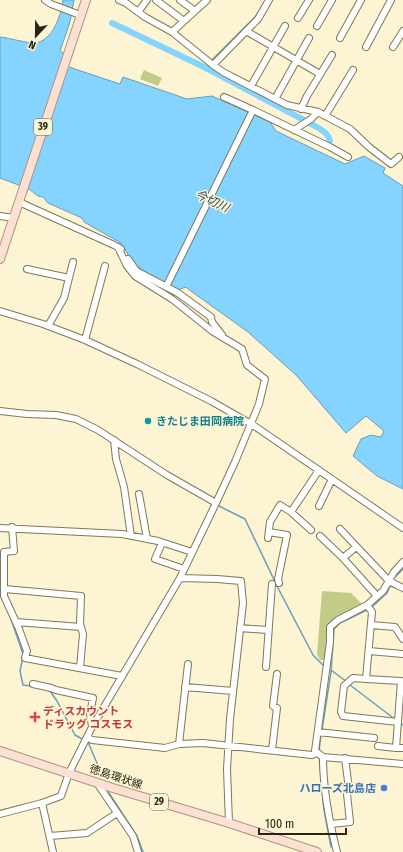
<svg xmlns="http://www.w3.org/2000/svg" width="403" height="852" font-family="'Fira Sans Condensed','Noto Sans JP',sans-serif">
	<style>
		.green { fill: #c3cc87 }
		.water { fill: #84d4ff; stroke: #68a0ba }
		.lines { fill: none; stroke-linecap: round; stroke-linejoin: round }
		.stream { stroke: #68a0ba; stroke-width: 1.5 }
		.canal { stroke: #84d4ff; stroke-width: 6 }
		.minor-casing { stroke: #7f7859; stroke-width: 8 }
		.major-casing { stroke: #b0917f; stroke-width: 10 }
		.minor { stroke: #fff; stroke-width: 6 }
		.major { stroke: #fbe0d4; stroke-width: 8 }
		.culture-dot { fill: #0f9aa8; stroke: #fcf4d2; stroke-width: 1.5 }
		.health-dot { fill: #e0444e; stroke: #fcf4d2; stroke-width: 1.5 }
		.shop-dot { fill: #3f7fe0; stroke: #fcf4d2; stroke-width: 1.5 }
		.labels { text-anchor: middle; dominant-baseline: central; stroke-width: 3; stroke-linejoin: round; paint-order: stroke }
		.shield { fill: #fcf4d2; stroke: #676350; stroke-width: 1 }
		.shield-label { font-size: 10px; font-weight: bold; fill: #272518 }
		.culture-label { font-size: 11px; font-weight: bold; fill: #0d838f; stroke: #fcf4d2; text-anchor: start }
		.health-label { font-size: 11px; font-weight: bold; fill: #be3a42; stroke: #fcf4d2; text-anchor: start }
		.street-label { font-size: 11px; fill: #272518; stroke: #fcf4d2 }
		.shop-label { font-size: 11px; font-weight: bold; fill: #366cbe; stroke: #fcf4d2; text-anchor: end }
		.water-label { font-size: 12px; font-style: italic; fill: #27536a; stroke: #fcf4d2 }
	</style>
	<rect width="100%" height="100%" fill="#fcf4d2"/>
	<path class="green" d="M144 70 162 78 158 86 140 79Z
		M322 591 351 593 362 604 329 625 328 645 324 660H320L317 654Z"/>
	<path class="water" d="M63 0H74L70 22 60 51 63 53 69 67 120 84 123 77 187 99 212 96 270 122 276 131 345 164 364 156 385 168 383 173 403 186V489L377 476 353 456 361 439 371 435 381 437 384 431 366 416 346 433 296 375 248 332 188 289 186 287 178 290 141 269 134 264 121 243 84 222 82 218 48 203 43 197 38 196 29 189 0 178V37C10 38 25 43 35 43 53 41 61 15 63 0Z"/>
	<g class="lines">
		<path class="stream" d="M212 60 256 16 265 2
			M204 67 206 66
			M219 506 245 519 278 588 313 655 324 666
			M393 579 403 569
			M372 607 387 593 390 586 399 589
			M10 616 23 654
			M23 657 20 671 23 685 31 686
			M331 670 347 682
			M350 685 396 720
			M45 689 50 691 57 701 75 735 84 740
			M399 722 403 725
			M322 730 331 672 334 629 340 623 369 609
			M88 742 102 775
			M319 752 321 734
			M319 756 324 810 331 847
			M109 793 137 836 143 852"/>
		<path class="canal" d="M112 23 204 67 315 126C322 130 328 133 330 141"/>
		<g class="minor-casing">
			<path id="minor" d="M45 0 51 4 80 15
				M119 0 126 3 145 17 172 32 213 65 223 72 287 105 318 112 350 129 369 147 391 164 399 157
				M156 0 184 21
				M180 0 195 11
				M138 12 147 0
				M298 18 309 0
				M317 26 332 0
				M246 31 320 74
				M172 32 207 0
				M340 38 361 0
				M366 47 391 0
				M393 47 403 31
				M213 65 258 19 269 0
				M251 86 285 26
				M224 97 253 110
				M275 99 309 38
				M301 109 307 96 332 55
				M325 116 353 70
				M294 130 311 119 318 112
				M19 202 114 245 121 249
				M0 216 14 218
				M128 259 135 269 138 272 178 293 211 317 212 322 222 335
				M27 269 69 278
				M166 287 253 110 330 147 348 157
				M0 311 43 324 85 340 137 364 211 401 253 425 403 528
				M48 326 64 298 73 262
				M85 340 105 266
				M0 411 27 414 56 415 76 419 98 430 167 475 216 503
				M114 440 116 459 124 487 131 536
				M139 494 147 539
				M319 506 332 479
				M291 512 311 530
				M12 527 14 551 4 552V596L19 629 27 651 25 658 122 676
				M0 528 122 534 158 541 192 552
				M340 529 389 581 403 588
				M269 532 287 535 278 579 279 583
				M320 536 343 558 377 596
				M268 538 270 522 280 505 291 512 319 470
				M162 543 155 559 184 569
				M343 558 356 547
				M180 578 217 579 241 581 243 603 230 719 227 769 229 823
				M5 589 81 596 80 624 81 627 16 622
				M367 605 372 612 366 679 401 681 396 748H403
				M371 625 395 627 403 639
				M240 628 268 630
				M369 651 403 654
				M266 667 272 584
				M80 668 83 634 81 627
				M366 679 353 678 344 686 341 712 343 716 398 722
				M33 684 51 688 56 690 93 698 90 714 92 726
				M185 687 233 691
				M318 732 374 738
				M87 737 92 740 165 748 179 744 203 743 312 755 317 753
				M179 744 188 664
				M378 746 396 748
				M272 750 277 708 273 706 277 674
				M323 757 403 764
				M97 783 133 836 138 852
				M42 803 53 852
				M0 814 42 803 61 796 69 773 91 729 180 578 216 503 235 462 259 404 265 379 247 365 242 349 212 331 172 299 135 276 127 266 118 247
				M331 824 350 822 347 794 349 789 345 758
				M50 836 87 833 117 813
				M337 852C329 821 323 789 323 757L315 751 330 642V627L338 620 367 605 383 591 394 572 403 562"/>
		</g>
		<g class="major-casing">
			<path id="major" d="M0 259 86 0
				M0 751 113 788 229 823 317 852"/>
		</g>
		<use href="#minor" class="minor"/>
		<use href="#major" class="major"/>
	</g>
	<circle class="culture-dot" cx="148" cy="421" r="4"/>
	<path class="health-dot" d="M33 711h4v4h4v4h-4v4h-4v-4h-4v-4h4z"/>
	<circle class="shop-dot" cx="384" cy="788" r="4"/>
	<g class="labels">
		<g class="shield">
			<rect x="34" y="119" width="18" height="16" rx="3"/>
			<rect x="150" y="794" width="18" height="16" rx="3"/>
		</g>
		<g class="shield-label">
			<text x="43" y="127">39</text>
			<text x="159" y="802">29</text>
		</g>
		<g class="culture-label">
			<text x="156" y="421">きたじま田岡病院</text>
		</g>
		<g class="health-label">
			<text x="43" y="711">ディスカウント<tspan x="43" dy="13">ドラッグ コスモス</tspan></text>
		</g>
		<g class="street-label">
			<text transform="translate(116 777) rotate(18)">徳島環状線</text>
		</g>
		<g class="shop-label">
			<text x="376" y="788">ハローズ北島店</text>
		</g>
		<g class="water-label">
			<text transform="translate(212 201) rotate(25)">今切川</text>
		</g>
	</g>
	<g transform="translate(36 36) rotate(202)" stroke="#fcf4d2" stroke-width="3" paint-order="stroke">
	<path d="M0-3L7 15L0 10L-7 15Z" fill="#272518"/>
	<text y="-6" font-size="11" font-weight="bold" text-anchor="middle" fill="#272518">N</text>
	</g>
	<path d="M259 828v6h87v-6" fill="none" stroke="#272518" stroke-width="2"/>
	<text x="265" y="828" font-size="12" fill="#272518" stroke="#fcf4d2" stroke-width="3" paint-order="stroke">100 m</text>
</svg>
